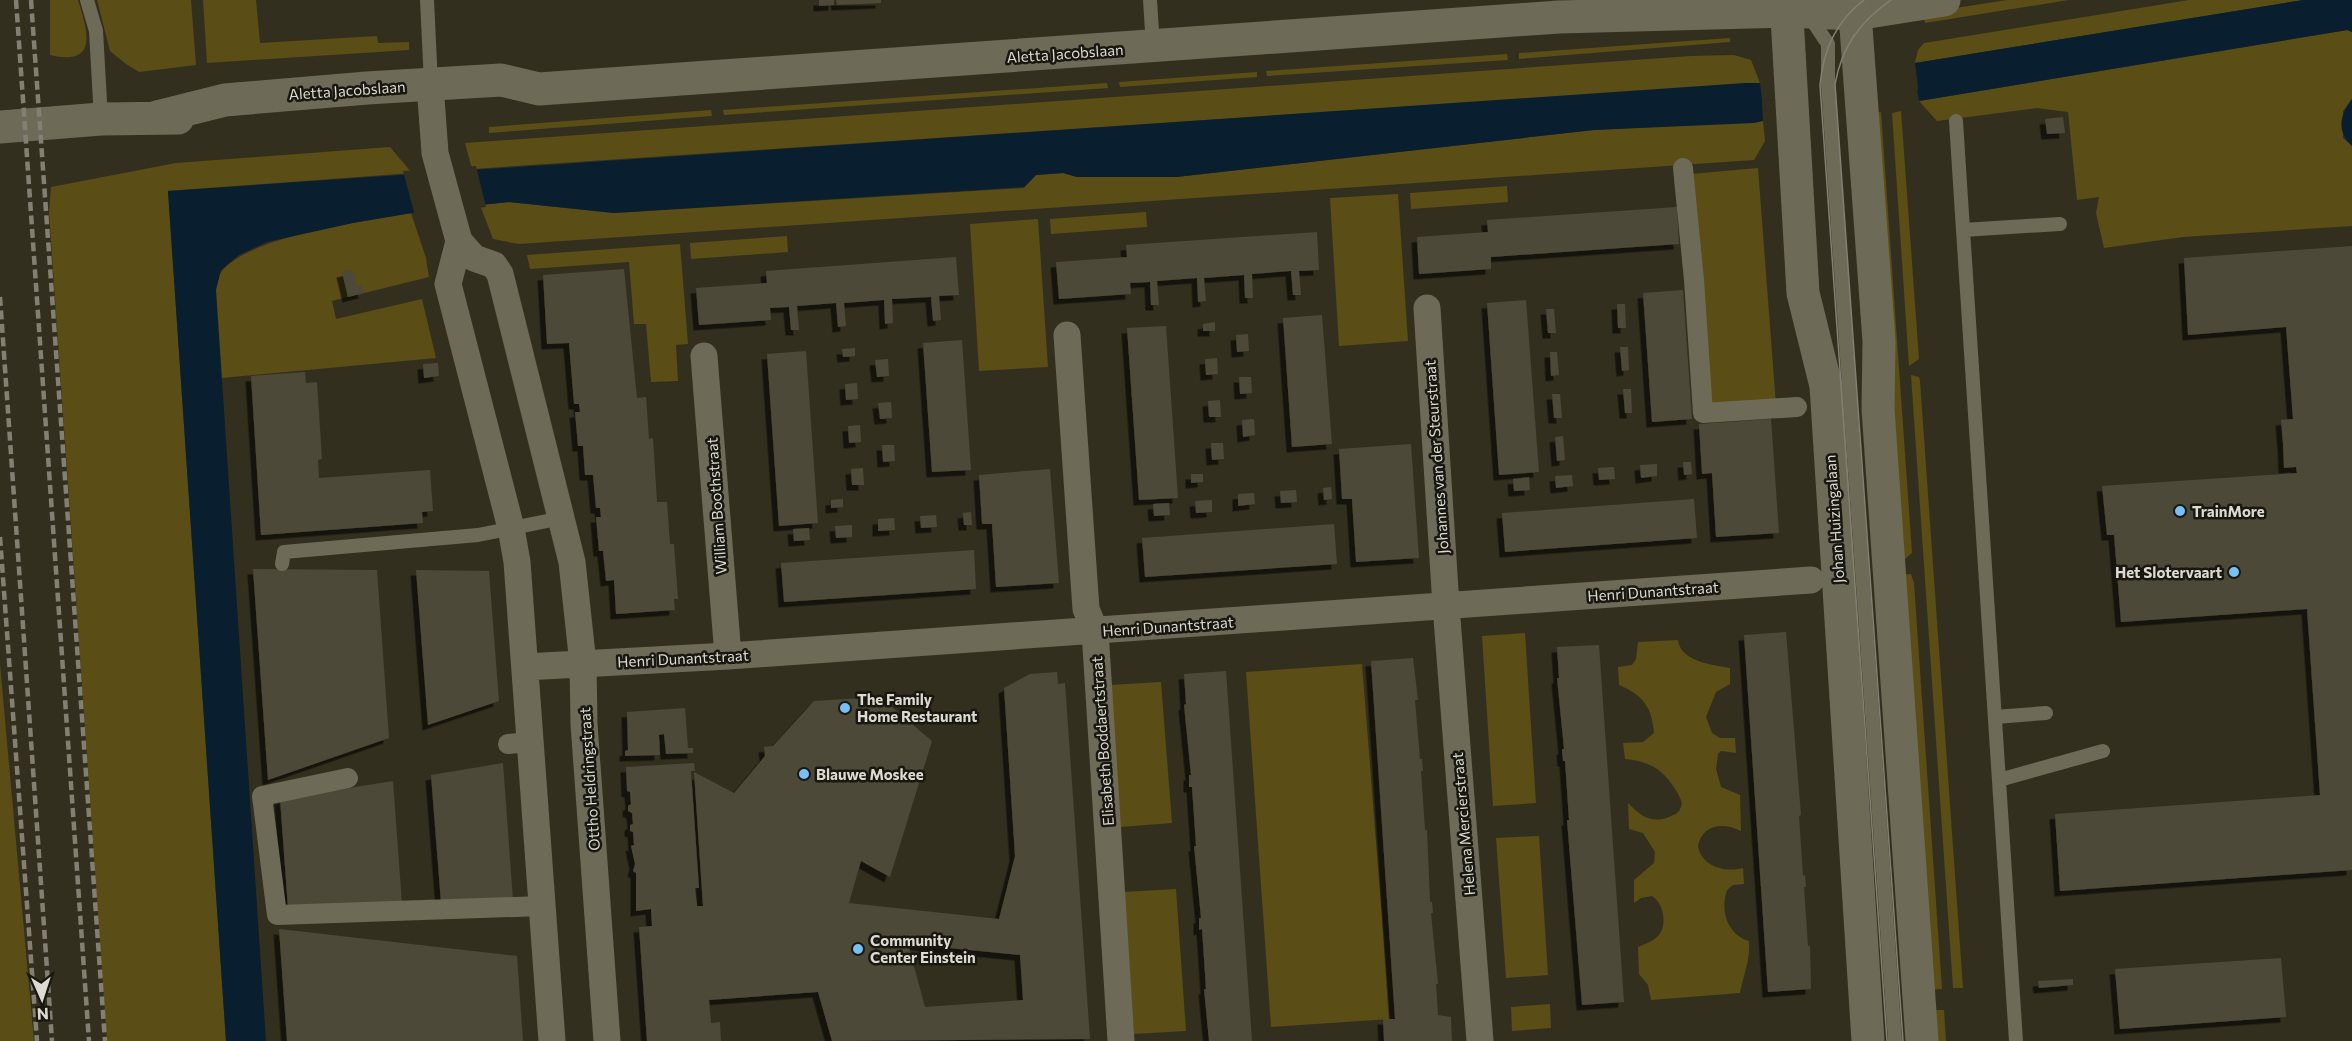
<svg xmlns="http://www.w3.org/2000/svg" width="2352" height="1041" font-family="Commissioner,sans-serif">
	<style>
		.green { fill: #5b4d16 }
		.water { fill: #091f2f }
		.pier { fill: #332f1f }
		.building { fill: #4d4838; fill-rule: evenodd; filter: url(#shadow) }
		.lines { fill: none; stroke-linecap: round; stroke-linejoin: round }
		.service { stroke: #6e6a58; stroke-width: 14 }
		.pedestrian { stroke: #6e6a58; stroke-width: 20 }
		.minor { stroke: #6e6a58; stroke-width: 27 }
		.tertiary { stroke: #6e6a58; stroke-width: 33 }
		.secondary { stroke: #6e6a58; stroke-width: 33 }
		.tram { stroke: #838073; stroke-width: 1.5 }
		.rail { stroke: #838073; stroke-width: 4.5; stroke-dasharray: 9 4.5; stroke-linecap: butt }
		.poi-dot { fill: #78bff7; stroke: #181710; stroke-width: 2 }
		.labels { text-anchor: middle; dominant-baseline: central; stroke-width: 5; stroke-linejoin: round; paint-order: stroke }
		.street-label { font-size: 15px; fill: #dddad1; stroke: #181710 }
		.poi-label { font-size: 15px; font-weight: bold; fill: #dddad1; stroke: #181710; text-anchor: start }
	</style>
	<defs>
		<filter id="shadow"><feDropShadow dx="-5.5" dy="5.5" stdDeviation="0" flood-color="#0009"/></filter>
	</defs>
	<rect width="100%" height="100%" fill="#332f1f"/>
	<path class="green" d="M50 0H78C87 29 100 67 50 55Z
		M97 0H191L196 65 139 72 126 64 110 51Z
		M203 0H256L260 43 377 36 378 43 409 42V50L207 63Z
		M2007 0H2069L1925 23 1923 13Z
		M2189 0H2303L1915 63 1918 50 1924 43Z
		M2348 30 2352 32V99L2343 111V138L2352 146V226L2183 237 2104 248 2096 213 2099 197 2077 200 2068 112 2037 108 1937 121 1919 101Z
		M1730 38V42L1519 59V53Z
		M1507 54 1508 60 1267 76 1266 71Z
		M1734 55 1751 60 1760 83 472 169 465 143 1691 56Z
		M1257 72V77L1120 87 1119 82Z
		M1107 83 1108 88 724 115 723 110Z
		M711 110 712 116 489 133V127Z
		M1901 111 1919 359 1909 366 1892 113Z
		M1881 112 1912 553 1904 560 1874 113Z
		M1763 121 1765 141 1754 160 519 244 493 239 480 205 509 202 614 213 1024 188 1036 175 1063 173 1077 177H1176L1594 130Z
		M390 147 412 173 168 191 226 1041H107L49 213 51 187 176 163Z
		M1758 168 1776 405 1708 409 1691 174Z
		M1507 186 1508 202 1411 209 1410 193Z
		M1398 194 1408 341 1339 346 1330 198Z
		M1146 212 1147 227 1051 234 1050 219Z
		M411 213 426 258 429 277 332 301 336 319 422 299 436 358 221 378C219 355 212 300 217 281 227 238 372 220 411 213Z
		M1038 219 1048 367 979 371 970 224Z
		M787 236 788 252 691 259 690 243Z
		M680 244 688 344 676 345 678 381 651 382 646 324H634L629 262 530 269 527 255Z
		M1911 375 1919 377 1920 381 1963 988H1953Z
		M1911 574 1914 583 1942 989 1926 990 1898 575Z
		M1525 633 1536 803 1493 806 1482 636Z
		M1678 640C1680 661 1712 665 1730 668V684L1716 692 1706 717 1712 733 1720 738H1735L1736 753 1721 751 1718 754 1716 769 1721 787 1740 795 1741 831C1724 822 1703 824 1698 845 1700 866 1725 873 1743 868L1744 884 1733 885 1727 890C1720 911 1727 934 1749 941 1750 963 1744 972 1740 993L1651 1000 1648 985 1639 974 1638 947C1644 944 1651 942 1656 938 1668 929 1665 904 1652 896L1641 898 1634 903V880L1654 863 1655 852 1643 833 1629 829 1628 803C1641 816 1651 824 1669 817 1673 815 1678 814 1680 809 1684 803 1680 798 1677 792 1664 770 1650 761 1625 759L1623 743 1643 742 1654 733C1652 707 1643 695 1619 685L1618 667 1632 665 1636 659 1638 642Z
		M0 664 34 1041H0Z
		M1362 664 1390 1019 1271 1027 1246 672Z
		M1161 682 1172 823 1120 827 1110 685Z
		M1539 836 1548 975 1506 978 1496 838Z
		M1176 889 1186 1031 1134 1034 1124 892Z
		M1550 1004 1551 1028 1512 1031 1511 1007Z
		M1927 1010H1944L1946 1041H1929Z"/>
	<path class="water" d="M2303 0H2352V32L2347 30 1919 101 1917 89 1762 101 1763 121 1754 123 1594 130 1176 177H1077L1063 173 1036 175 1024 187 614 213 509 202 424 211 353 223 267 242 239 255 221 270 216 290 266 1041H226L168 191 1745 83H1760L1761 91 1917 79 1915 63Z
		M2352 99V146C2336 131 2340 115 2352 99Z"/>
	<path class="pier" d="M1917 78 1918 90 1762 101 1761 90Z
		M476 166 486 207 415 216 403 171Z"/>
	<path class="building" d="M819 0H834V5L819 6Z
		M836 0H881V3L837 5Z
		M2063 117 2065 133 2047 134 2045 119Z
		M1677 207 1679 244 1491 257V269L1419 274 1417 237 1488 232 1487 220Z
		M1317 232 1319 270 1299 271 1301 295H1293L1291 271 1252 274 1253 298H1245L1244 275 1204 278 1206 301 1198 302 1197 278 1157 281 1159 305H1151L1150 282 1130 283 1131 294 1059 299 1056 262 1127 257 1126 245Z
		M2352 246V870L2060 891 2055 814 2320 795 2307 609 2121 622 2114 535H2107L2102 486 2297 473 2296 467 2284 468 2283 444 2281 420 2293 419 2286 327 2188 335 2184 258Z
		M956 257 959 295 939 296 941 320 933 321 931 297 892 299 893 323 885 324 884 300 844 303 846 326 838 327 836 303 797 306 799 330H791L789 307 770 308 771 320 699 325 696 288 767 283 766 271Z
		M624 269 637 398 646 397 649 439 653 438 657 502H667L670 544H674L678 599H674L675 610 616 614 614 580 606 581 603 551H599L596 517H601L600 508H596L593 475H585L583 446H578L575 412H580L579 404H574L569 343 547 344 543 275Z
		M353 270 357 286 362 285 364 293 348 297 342 272Z
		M1683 290 1692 419 1652 422 1643 293Z
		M1526 300 1539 472 1499 475 1487 303Z
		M1617 304H1625L1626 328H1618Z
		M1546 309H1554L1556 333H1548Z
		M1322 315 1332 444 1292 447 1283 318Z
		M1215 322V331H1203V324Z
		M1166 326 1178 498 1139 500 1127 328Z
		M1248 334 1249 351 1237 352 1236 335Z
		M962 340 971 470 932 472 923 343Z
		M1620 347H1628L1629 370 1622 371Z
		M855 348V356L843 357 842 349Z
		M806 351 818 523 779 526 767 354Z
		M1550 352H1557L1559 375 1551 376Z
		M1217 358 1218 374 1206 375 1205 359Z
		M888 359 889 376 877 377 875 360Z
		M438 363 439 376 424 378 423 364Z
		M305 372 306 383 317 382 322 459 318 460 319 478 430 470 433 511 422 512 423 523 261 535 251 376Z
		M1239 377H1251L1252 393 1240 394Z
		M857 383 858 399 846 400 845 384Z
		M1623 389H1631L1632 413H1625Z
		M1552 394H1560L1562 418H1554Z
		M1220 400 1221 417H1209L1208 401Z
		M891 402 892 418 880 419 878 403Z
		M1254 419 1255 435 1243 437 1242 420Z
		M1771 419 1779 533 1716 537 1712 473 1702 474 1699 424Z
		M860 425 861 442 849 443 848 426Z
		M1563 436 1565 460 1557 461 1555 437Z
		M1211 443H1223L1224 459 1212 460Z
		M1411 444 1419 558 1356 562 1352 499H1342L1339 449Z
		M882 445H894L895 461 883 462Z
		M1683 462H1691L1692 474 1684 475Z
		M1657 464V476L1641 478 1640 465Z
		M1614 467 1615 479 1599 480 1598 468Z
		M863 468 864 485H852L851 469Z
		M1050 469 1059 583 996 587 992 524H982L979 475Z
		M1191 474H1203V482L1191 483Z
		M1572 475 1573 486 1556 488 1555 476Z
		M1529 477 1530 490 1514 491 1513 479Z
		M1331 487 1332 499 1324 500 1323 488Z
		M1296 490 1297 502 1281 503 1280 491Z
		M1254 493 1255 504 1238 506V494Z
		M843 499V507L831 508V500Z
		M1694 499 1697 538 1505 552 1502 513Z
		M1212 500V512L1196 513 1195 501Z
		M1169 503 1170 515 1154 516 1153 504Z
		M971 512 972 525H964L963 513Z
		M936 515 937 527 921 528 920 516Z
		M894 518 895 530 878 531V519Z
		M1334 524 1337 564 1145 577 1142 538Z
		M852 525V537L836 538 835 526Z
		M809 528 810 540 794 541 793 529Z
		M974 550 976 589 784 602 781 563Z
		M253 569 377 570 389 738 268 780Z
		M416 570 489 571 499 701 428 725Z
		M1786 632 1801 815 1799 816 1803 876 1805 875 1806 887H1804L1808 946H1810L1811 989 1768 992 1744 635Z
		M1599 645 1624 1002 1582 1005 1567 820H1569L1565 761H1563L1562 749H1564L1557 678H1559L1557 647Z
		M1413 658 1418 700H1415L1420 759H1422L1423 771H1421L1425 830H1427L1430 902H1432L1433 913H1431L1438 984H1436L1438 1015 1451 1017 1452 1041H1384L1383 1019H1395L1371 661Z
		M1226 671 1236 813 1252 1041H1209L1204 989H1206L1202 929 1199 930V918H1201L1194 846H1196L1192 787H1189V775H1191L1184 705 1186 704 1184 674Z
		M1057 672 1058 684 1065 683 1090 1039 832 1041 818 992 709 1000 711 1023 720 1022 721 1041H647L639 927 652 926 651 909 636 911V873L633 871 635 864 631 846 634 845 633 832 630 831V825L633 824 632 813 628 811V806L631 804 630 792 627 791 626 767 694 763 695 771H691L699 888H695L697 906H703L694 772 734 793 765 756 764 747 773 746 814 701 880 697 932 741 890 877 861 861 849 903 999 919 1015 856 1004 688 1030 674ZM908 944 1020 955 1023 1000 925 1007Z
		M685 708 688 748H693V753L666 754 664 734 659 735 660 755 625 756V751L628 750 627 712Z
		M503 763 513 900 441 903 431 775Z
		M393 781 402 904 288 908 280 799Z
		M279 929 517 956 523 1041H287Z
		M2281 958 2286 1017 2120 1029 2115 969Z
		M2073 979V985L2039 988 2038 981Z"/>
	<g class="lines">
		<path class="service" d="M87 0 96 31 101 119
			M427 0 431 84
			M1150 0 1153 46
			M1808 14 1828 44V85L1895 1041
			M1956 121 1963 230
			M282 564 284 552 478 535 562 518
			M1995 717 2046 713
			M1999 780 2103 751
			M2016 1041 1963 230 2060 224"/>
		<path class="pedestrian" d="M1683 168 1694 280 1703 413 1797 407
			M508 744 530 742
			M348 778 262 796 277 915 542 906"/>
		<path class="minor" d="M431 98 435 153 459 241 474 258 494 265 500 274 572 562 583 664 584 724 607 1041
			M459 241 448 284 511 528 517 562 552 1041
			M1427 308 1446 606 1480 1041
			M1067 335 1086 609 1095 631 1121 1041
			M704 356 728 656
			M525 667 728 656 1811 580"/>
		<path class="tertiary" d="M157 117 225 100 367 88 501 80 539 89 1559 17 1786 11 1856 14 1944 0
			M0 127 101 119 178 118"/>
		<path class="secondary" d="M1786 0 1803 293 1826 386 1868 1041
			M1854 0 1879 341 1878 409 1922 1041"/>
		<path class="tram" d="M1864 0C1836 21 1823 51 1820 85L1887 1041
			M1891 0C1860 22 1842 46 1835 84L1903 1041"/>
		<path class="rail" d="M16 0 89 1041
			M31 0 105 1041
			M0 297 52 1041
			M0 537 37 1041"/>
	</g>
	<g class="poi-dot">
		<circle cx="2180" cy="511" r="6"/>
		<circle cx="2234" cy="572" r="6"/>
		<circle cx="845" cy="708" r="6"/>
		<circle cx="804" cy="774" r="6"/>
		<circle cx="858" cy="949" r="6"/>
	</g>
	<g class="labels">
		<g class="street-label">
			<text transform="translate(1065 53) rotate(-4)">Aletta Jacobslaan</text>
			<text transform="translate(347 90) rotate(-4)">Aletta Jacobslaan</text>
			<text transform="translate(1436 457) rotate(-94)">Johannes van der Steurstraat</text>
			<text transform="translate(716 506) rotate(-94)">William Boothstraat</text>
			<text transform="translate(1834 519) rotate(-94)">Johan Huizingalaan</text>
			<text transform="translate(1653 591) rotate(-4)">Henri Dunantstraat</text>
			<text transform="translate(1168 626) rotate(-4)">Henri Dunantstraat</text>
			<text transform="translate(683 658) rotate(-3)">Henri Dunantstraat</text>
			<text transform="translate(1102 741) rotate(-94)">Elisabeth Boddaertstraat</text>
			<text transform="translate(589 779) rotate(-94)">Ottho Heldringstraat</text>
			<text transform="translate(1463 824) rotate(-95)">Helena Mercierstraat</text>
		</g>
		<g class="poi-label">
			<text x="2192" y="511">TrainMore</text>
			<text x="2222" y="572" text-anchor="end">Het Slotervaart</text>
			<text x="857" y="699">The Family<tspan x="857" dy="17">Home Restaurant</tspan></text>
			<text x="816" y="774">Blauwe Moskee</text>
			<text x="870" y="940">Community<tspan x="870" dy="17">Center Einstein</tspan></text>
		</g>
	</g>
	<g transform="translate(42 999) rotate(177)" stroke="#181710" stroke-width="4.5" paint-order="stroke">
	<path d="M0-4.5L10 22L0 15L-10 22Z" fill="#dddad1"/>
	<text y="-9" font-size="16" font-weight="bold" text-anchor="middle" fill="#dddad1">N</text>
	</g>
</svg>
